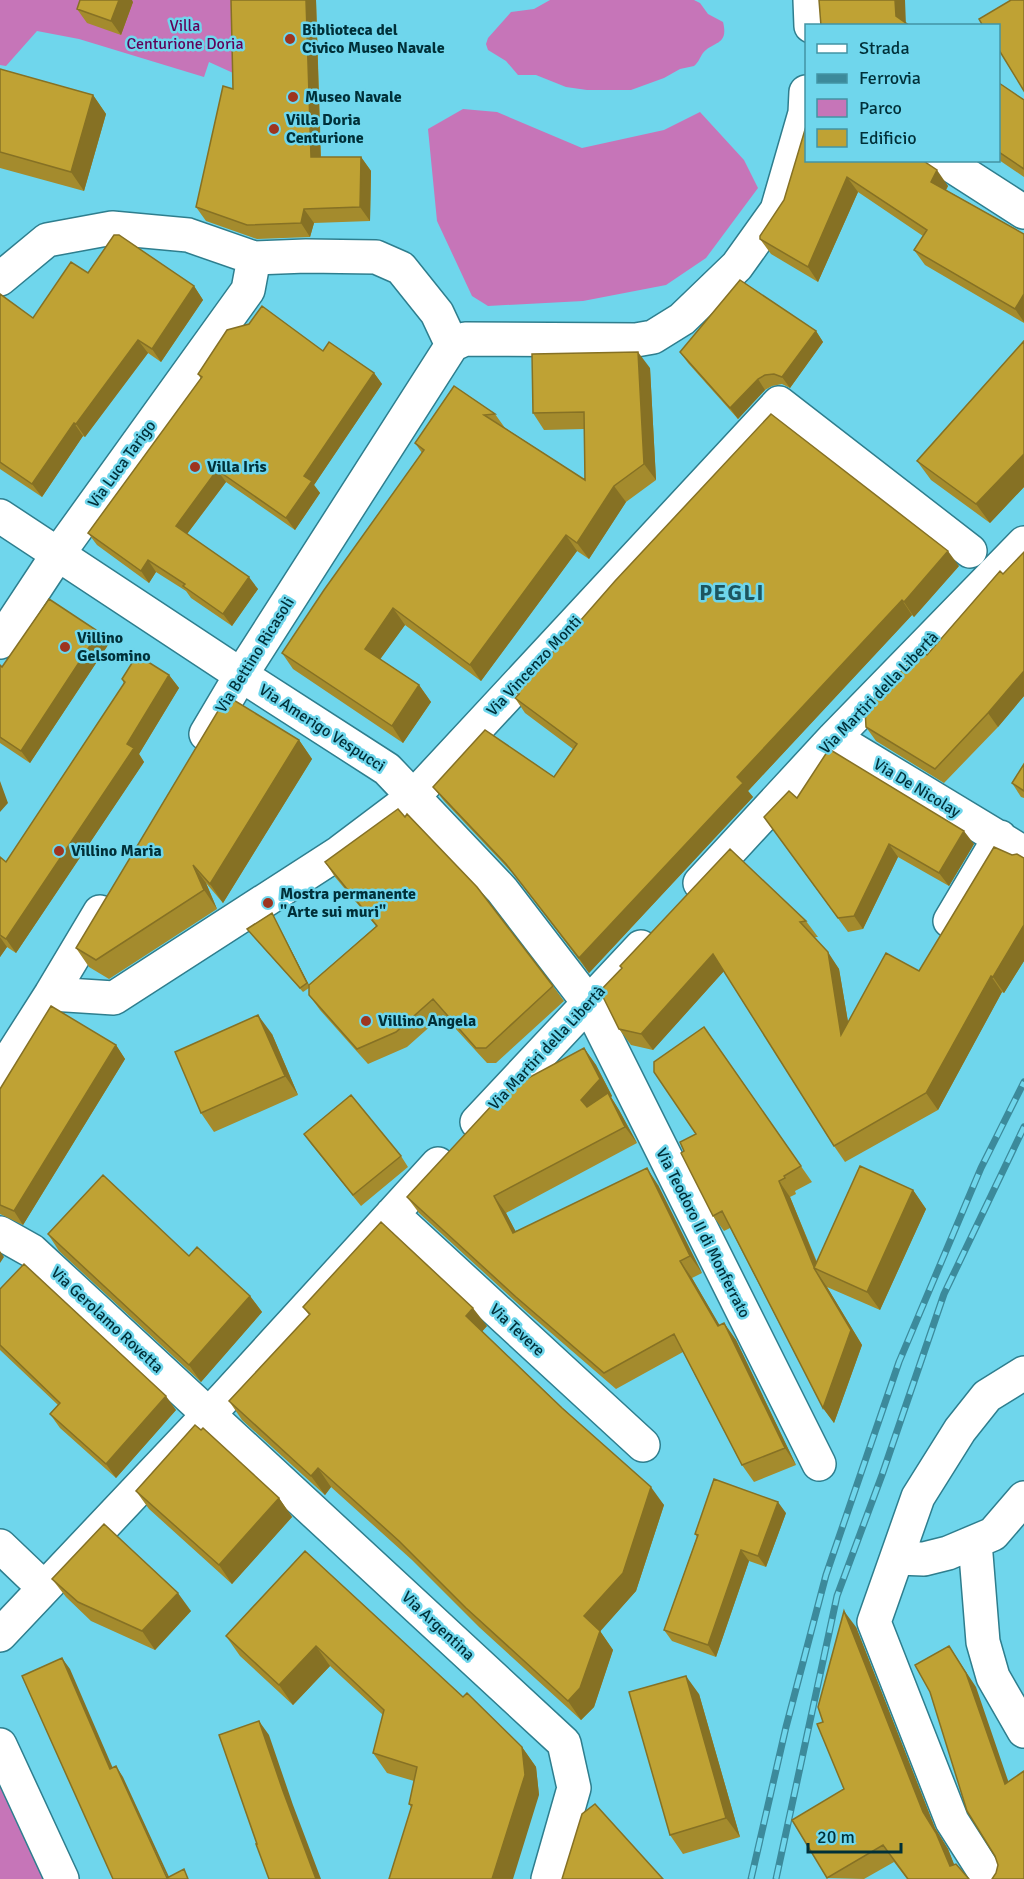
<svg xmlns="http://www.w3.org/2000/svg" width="1024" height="1879" font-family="Signika,sans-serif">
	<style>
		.green { fill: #c675b8 }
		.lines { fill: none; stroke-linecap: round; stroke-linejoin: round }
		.minor-casing { stroke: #2e7e8e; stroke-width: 36 }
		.minor { stroke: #fff; stroke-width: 33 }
		.rail-casing { stroke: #3c8a9b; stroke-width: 7 }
		.rail { stroke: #6fd6ec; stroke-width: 4.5; stroke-dasharray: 14; stroke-linecap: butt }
		.wall { fill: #a48b2d }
		.shaded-wall { fill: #867124 }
		.building { fill: #bfa234; stroke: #867124; stroke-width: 1.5 }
		.poi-dot { fill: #9e3520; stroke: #6fd6ec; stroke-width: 2 }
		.labels { text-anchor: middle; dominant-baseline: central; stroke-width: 5; stroke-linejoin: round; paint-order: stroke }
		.park-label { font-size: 16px; fill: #610058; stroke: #6fd6ec }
		.poi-label { font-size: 16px; font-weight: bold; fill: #003039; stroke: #6fd6ec; text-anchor: start }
		.street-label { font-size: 16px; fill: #003039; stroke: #6fd6ec }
		.district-label { font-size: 22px; font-weight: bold; letter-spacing: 1.5px; fill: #1d5560; stroke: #6fd6ec }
	</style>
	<rect width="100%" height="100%" fill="#6fd6ec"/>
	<path class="green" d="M0 0H240L242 77 209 62 204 77 79 39 37 31 6 66 0 65Z
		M550 0H694L700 3 708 14 723 22C729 46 713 41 703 53 700 57 699 62 694 66L680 69 664 78 631 90H587L566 87 536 75H518L506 61 488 50 486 44 488 38 511 12 534 9Z
		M463 109 497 112 582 148 664 130 700 112 744 160 758 188 706 258 666 285 583 301 488 306 472 296 437 221 428 129Z
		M0 1770 49 1879H0Z"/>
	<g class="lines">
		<g class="minor-casing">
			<path id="minor" d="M810 0 811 26
				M943 160 1024 212
				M254 258 306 256 376 257 401 268 437 313 452 345
				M0 279 47 240 112 228 188 235 254 258 248 290 58 554 0 642
				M0 516 241 675 387 769 502 890 588 1002 819 1464
				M206 734 241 675 452 345 465 339 636 340 653 337 682 319 737 266 777 210 805 113 806 92
				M834 738 1024 853
				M700 883 834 738 1024 543
				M950 921 1000 837
				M51 994 114 998 340 852 413 797 779 403 970 551
				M0 1074 51 994 100 912
				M477 1122 641 947
				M392 1214 643 1445
				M0 1233 32 1251 564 1743 574 1788 548 1879
				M975 1542 983 1642 993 1677 1024 1731
				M0 1546 44 1588
				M897 1558 924 1559 948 1553 993 1534 1024 1498
				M0 1635 225 1397 438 1164
				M0 1745 62 1879
				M989 1879 952 1821 874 1622 918 1497 960 1430 987 1396 1024 1373"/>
		</g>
		<use href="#minor" class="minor"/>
		<g class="rail-casing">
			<path id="rail" d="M751 1879 786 1727 826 1575 899 1362 981 1168 1024 1082
				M776 1879 837 1596 882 1475 944 1294 1024 1127"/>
		</g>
		<use href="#rail" class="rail"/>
	</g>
	<path class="wall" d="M231 0H316L321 157H361L371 171 370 221 314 223 310 237 257 239 206 221 196 207 233 89Z
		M133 2 121 35 87 23 77 9Z
		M0 69 93 95 106 114 84 191 0 168Z
		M999 83 1024 100V177L999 160Z
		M807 123 925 162 948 186 946 190 1024 234V323L925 265 914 250 923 236 858 192 818 282 771 254 760 239 784 200Z
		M88 273 194 286 203 300 161 362 148 353 85 437 83 436 42 497 0 469V294L33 318Z
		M816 331 823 342 790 388 782 384 772 386 765 390 738 419 688 363 680 352Z
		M1024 341V487L990 523 931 480 917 461Z
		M323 351 374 373 382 384 314 485 320 493 295 530 226 482 187 534 258 589 232 626 191 598 186 591 156 572 149 583 97 545 88 533 201 379 198 374Z
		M650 368 656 480 626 502 589 559 577 551 481 681 405 625 380 659 419 685 431 702 403 743 293 669 282 653 422 453 415 443 454 386 495 414 505 428 585 480 584 429 544 430 533 413Z
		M1024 552V696L998 727 944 783 876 741 866 727 927 655Z
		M959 566 914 617 912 615 748 791 753 797 589 973 517 878 444 801 433 787 554 777 573 749 525 713 515 698Z
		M99 632 108 645 30 763 0 743V665L2 667Z
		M169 675 179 688 139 754 144 762 16 953 7 947 0 957V857L6 862 124 684 122 679Z
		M299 740 312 759 223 903 206 883 217 909 109 979 89 967 76 948Z
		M1024 764V798L1021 797 1012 783Z
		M797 798 974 844 949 886 898 857 863 929 848 932 764 817Z
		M1012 855 1024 858V961L1004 993 1002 992 938 1110 845 1162 834 1146 724 971 653 1050 631 1045 619 1029 621 968 806 921 818 937H815L839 969 848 1022 919 971Z
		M325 862 553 986 564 1001 496 1063H487L443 1015 407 1047 368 1064 320 1010 309 995V988L303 992 247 929 272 913 309 985 376 926 335 877Z
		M704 1027 812 1182 795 1191 796 1194 790 1197 817 1262 913 1190 926 1209 880 1310 827 1287 862 1345 834 1423 823 1408 730 1228 724 1231 713 1216 684 1151 696 1134Z
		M272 1034 298 1095 214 1132 201 1113Z
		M116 1045 125 1059 23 1225 0 1214V1089Z
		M584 1048 596 1065 612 1096 611 1097 619 1110 637 1143 506 1213 515 1231 658 1185 702 1273 692 1278 719 1325 724 1323 736 1340 796 1465 754 1482 742 1465 683 1352 616 1389 528 1313 419 1213 407 1197Z
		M304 1134 401 1156 408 1167 361 1206 311 1144Z
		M48 1234 189 1256 250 1296 262 1312 201 1382 59 1251Z
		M0 1289 176 1410 116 1478 60 1428 50 1414 58 1405 0 1350Z
		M303 1307 487 1326 482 1331 664 1505 636 1591 600 1631 613 1650 594 1707 581 1720 479 1627 412 1560 331 1487 325 1495 242 1420 229 1401 309 1315Z
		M136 1491 279 1498 292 1517 232 1584 149 1509Z
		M786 1513 766 1567 749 1561 716 1657 672 1641 664 1630 697 1537 695 1534Z
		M305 1551 463 1697 522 1747 536 1767 539 1795 411 1807 409 1804 414 1781 387 1773 373 1753 383 1715 330 1666 293 1705 240 1656 226 1636Z
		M52 1579 191 1611 155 1650 91 1621 66 1597Z
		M856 1627 935 1828 948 1849 954 1865 969 1879H907L894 1862 864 1879 827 1878 844 1789 823 1722Z
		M699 1694 740 1837 683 1854 670 1835Z"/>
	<path class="shaded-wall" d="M119 0H132L133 2 121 35 111 21Z
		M306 0H316L321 171 311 157Z
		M895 0H905L906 26 896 16Z
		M93 95 106 114 84 191 71 172Z
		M361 157 371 171 370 221 360 207Z
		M937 170 948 186 942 197 931 182Z
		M847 177 858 192 818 282 808 267Z
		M304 209 314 223 310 237 301 223Z
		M194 286 203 300 161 362 152 349Z
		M1024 294V322L1015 309Z
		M816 331 823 342 790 388 782 377Z
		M138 340 148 353 85 437 76 424Z
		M638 352 650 368 656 480 644 464Z
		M374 373 382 384 314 485 320 493 295 530 286 518 304 476Z
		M758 379 765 390 738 419 730 408Z
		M74 423 83 436 42 497 32 484Z
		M1024 454V487L990 523 976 504Z
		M217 470 226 482 184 538 176 526Z
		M614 486 626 502 589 559 577 543Z
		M566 535 577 551 481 681 470 665Z
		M948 551 959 566 914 617 904 602Z
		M148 560 156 572 149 583 141 571Z
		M249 577 258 589 232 626 223 614Z
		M902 600 912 615 748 791 753 797 589 973 579 958 737 777Z
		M393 608 405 625 376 665 365 649Z
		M99 632 108 645 30 763 21 751Z
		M1024 671V696L998 727 988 713Z
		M169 675 179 688 139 754 144 762 16 953 6 939Z
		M419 685 431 702 403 743 392 726Z
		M299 740 312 759 223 903 210 884Z
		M0 781 8 803 0 812Z
		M964 831 974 844 949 886 939 873Z
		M889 844 898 857 863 929 854 916Z
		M193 865 206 883 217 909 204 890Z
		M272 913 274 917 310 987 307 983Z
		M1024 925V961L1004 993 993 977Z
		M0 937 7 947 0 957Z
		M828 952 839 969 853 1051 841 1035Z
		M713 954 724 971 653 1050 641 1034Z
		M991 976 1002 992 938 1110 926 1093Z
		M258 1015 272 1034 298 1095 285 1076Z
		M116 1045 125 1059 23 1225 14 1211Z
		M584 1048 596 1065 612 1096 611 1097 619 1110 637 1143 625 1127 593 1117 581 1100Z
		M647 1168 658 1185 702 1273 690 1256Z
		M779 1181 790 1197 820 1271 815 1268Z
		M913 1190 926 1209 880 1310 867 1292Z
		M494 1196 506 1213 525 1249 513 1233Z
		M0 1251 4 1257 0 1263Z
		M680 1261 692 1278 730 1343 718 1326Z
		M816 1271 827 1287 862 1345 834 1423 823 1408Z
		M250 1296 262 1312 201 1382 189 1365Z
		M473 1308 487 1326 479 1335 466 1316Z
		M724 1323 736 1340 796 1465 785 1448Z
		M166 1396 176 1410 116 1478 106 1464Z
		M318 1468 331 1487 325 1495 311 1476Z
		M651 1487 664 1505 636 1591 597 1635 584 1616Z
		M279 1498 292 1517 232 1584 219 1565Z
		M778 1502 786 1513 766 1567 758 1556Z
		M741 1550 749 1561 716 1657 708 1645Z
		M178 1593 191 1611 155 1650 142 1631Z
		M844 1611 856 1627 935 1828 948 1849 960 1879 950 1866 923 1812Z
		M600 1631 613 1650 594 1707 581 1720 568 1701Z
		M316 1646 330 1666 293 1705 279 1685Z
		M949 1646 976 1687 1014 1798 1005 1784Z
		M62 1658 70 1669 118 1780 110 1769Z
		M686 1676 699 1694 740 1837 726 1818Z
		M259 1721 269 1735 293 1805 321 1879H316L283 1791Z
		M522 1747 536 1767 539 1795 513 1879H492Z
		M116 1766 123 1777 170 1879H168Z"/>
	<path class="building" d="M80 0H119L111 21 77 9Z
		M231 0H306L311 157H361L360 207 304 209 301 223 247 225 196 207 223 86 233 89Z
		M819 0H895L896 16 910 26H821Z
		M1011 0H1024V91L999 50V26H983L979 19Z
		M0 69 93 95 71 172 0 152Z
		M999 83 1024 100V169L999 152Z
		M807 123V160H922L937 170 931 182 1024 234V294L1015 309 914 250 927 230 847 177 808 267 760 239V236L784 200Z
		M114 235H119L194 286 152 349 138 340 76 424 74 423 32 484 0 462V294L33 318 71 262 88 273Z
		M740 280 816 331 782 377 774 374 765 375 758 379 730 408 680 352Z
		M262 306 323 351 329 342 374 373 304 476 312 481 286 518 217 470 176 526 249 577 223 614 183 586 185 584 148 560 141 571 88 533 202 377 198 374 227 330 249 324Z
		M1024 341V454L976 504 917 461Z
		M638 352 644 464 614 486 577 543 566 535 470 665 393 608 365 649 419 685 392 726 282 653 324 590 424 450 415 443 454 386 495 414 484 415 585 480 584 412 533 413 532 354Z
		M771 414 948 551 904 602 902 600 737 777 743 783 579 958 506 864 433 787 485 730 554 777 577 744 515 698 519 694 517 693 615 581Z
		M1024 552V671L988 713 935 769 866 727 865 708 922 650 927 655 1000 571 1003 574Z
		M49 599 99 632 21 751 0 737V665L2 667Z
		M137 655 169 675 127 744 134 748 6 939 0 935V857L6 862 125 682 122 679Z
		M227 696 299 740 210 884 193 865 204 890 96 960 76 948Z
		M829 749 964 831 939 873 889 844 854 916 838 918 764 817 789 791 797 798Z
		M1024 764V791L1012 783Z
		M398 809 405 817 407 814 477 887 553 986 486 1048H476L433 999 396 1032 357 1049 309 995V985L377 926 325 862Z
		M994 847 1012 855 1017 854 1024 858V925L993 977 991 976 926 1093 834 1146 713 954 641 1034 619 1029 600 991 622 968 620 966 730 849 806 921 800 922 828 952 841 1035 886 953 919 971Z
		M272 913 307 983 300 988 247 929Z
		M51 1006 116 1045 14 1211 0 1205V1089Z
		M258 1015 285 1076 201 1113 175 1052Z
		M704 1027 801 1166 784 1176 785 1178 779 1181 814 1267V1268L851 1330 823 1408 722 1211 713 1216 681 1153 684 1151 680 1142 696 1134 654 1072V1062Z
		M584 1048 600 1079 581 1100 587 1107 608 1093 625 1127 494 1196 513 1233 647 1168 690 1256 680 1261 718 1326 724 1323 785 1448 742 1465 674 1334 604 1373 516 1297 407 1197 506 1090Z
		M351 1095 401 1156 353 1195 304 1134Z
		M860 1166 913 1190 867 1292 814 1268Z
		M103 1175 189 1256 197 1247 250 1296 189 1365 48 1234Z
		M381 1222 473 1308 466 1316 562 1408 651 1487 623 1573 584 1616 600 1631 580 1688 568 1701 466 1608 399 1541 318 1468 311 1476 229 1401 310 1314 303 1307Z
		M24 1264 166 1396 106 1464 50 1414 60 1403 0 1345V1289Z
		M195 1425 201 1430 203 1428 279 1498 219 1565 136 1491Z
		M714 1479 778 1502 758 1556 741 1550 708 1645 664 1630 698 1535 695 1534Z
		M104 1524 178 1593 142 1631 78 1602 52 1579Z
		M305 1551 463 1697 467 1693 522 1747 525 1775 492 1879H389L412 1805 409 1804 417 1767 373 1753 384 1710 316 1646 279 1685 226 1636Z
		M844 1611 923 1812 936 1833 950 1866 956 1864 969 1879H908L883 1845 827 1878 792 1820 844 1789 817 1724 823 1722 818 1707Z
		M949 1646 966 1673 1005 1784 1024 1771V1879H992L996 1873 998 1865 995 1856 967 1811 930 1692 915 1665Z
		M62 1658 110 1769 116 1766 167 1878 184 1869 188 1879H113L22 1676Z
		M686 1676 726 1818 670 1835 629 1692Z
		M259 1721 283 1791 316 1879H269L256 1844H257L219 1735Z
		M595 1804 663 1879H562L582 1814Z"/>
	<g class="poi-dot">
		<circle cx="290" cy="39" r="6"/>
		<circle cx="293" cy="97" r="6"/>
		<circle cx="274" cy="129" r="6"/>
		<circle cx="195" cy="467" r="6"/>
		<circle cx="65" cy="647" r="6"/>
		<circle cx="59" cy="851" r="6"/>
		<circle cx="268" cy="903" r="6"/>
		<circle cx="366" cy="1021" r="6"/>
	</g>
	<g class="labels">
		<g class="park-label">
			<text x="185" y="26">Villa<tspan x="185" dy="18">Centurione Doria</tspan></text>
		</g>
		<g class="poi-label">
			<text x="302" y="30">Biblioteca del<tspan x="302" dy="18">Civico Museo Navale</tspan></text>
			<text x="305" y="97">Museo Navale</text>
			<text x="286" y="120">Villa Doria<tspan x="286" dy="18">Centurione</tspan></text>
			<text x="207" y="467">Villa Iris</text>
			<text x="77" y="638">Villino<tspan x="77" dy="18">Gelsomino</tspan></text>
			<text x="71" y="851">Villino Maria</text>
			<text x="280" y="894">Mostra permanente<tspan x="280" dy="18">"Arte sui muri"</tspan></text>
			<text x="378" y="1021">Villino Angela</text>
		</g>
		<g class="street-label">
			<text transform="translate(122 464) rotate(-54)">Via Luca Tarigo</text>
			<text transform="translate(255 655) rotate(-58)">Via Bettino Ricasoli</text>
			<text transform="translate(534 666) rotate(-47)">Via Vincenzo Monti</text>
			<text transform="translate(879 693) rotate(-46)">Via Martiri della Libertà</text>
			<text transform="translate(322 728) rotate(33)">Via Amerigo Vespucci</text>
			<text transform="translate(917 788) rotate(31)">Via De Nicolay</text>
			<text transform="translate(547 1048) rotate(-47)">Via Martiri della Libertà</text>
			<text transform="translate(703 1233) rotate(63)">Via Teodoro II di Monferrato</text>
			<text transform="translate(107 1320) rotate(43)">Via Gerolamo Rovetta</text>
			<text transform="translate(517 1330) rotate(43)">Via Tevere</text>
			<text transform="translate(438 1626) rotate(43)">Via Argentina</text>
		</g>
		<g class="district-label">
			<text x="732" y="592">PEGLI</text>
		</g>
	</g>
	<rect x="805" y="24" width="195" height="138" fill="#6fd6ec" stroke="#4394a4" stroke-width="1.5"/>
	<rect x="817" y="44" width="30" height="9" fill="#ffffff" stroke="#4394a4" stroke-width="1.5"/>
	<text x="859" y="54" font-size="18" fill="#003039">Strada</text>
	<rect x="817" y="74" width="30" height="9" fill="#3c8a9b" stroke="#4394a4" stroke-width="1.5"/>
	<text x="859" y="84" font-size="18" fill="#003039">Ferrovia</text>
	<rect x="817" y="99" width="30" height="18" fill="#c675b8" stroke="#4394a4" stroke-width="1.5"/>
	<text x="859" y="114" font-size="18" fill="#003039">Parco</text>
	<rect x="817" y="129" width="30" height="18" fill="#bfa234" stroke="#4394a4" stroke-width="1.5"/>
	<text x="859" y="144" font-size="18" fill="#003039">Edificio</text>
	<path d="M808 1843v9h93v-9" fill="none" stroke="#003039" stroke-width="3"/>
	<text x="817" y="1843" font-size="18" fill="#003039" stroke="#6fd6ec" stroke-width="4.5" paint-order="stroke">20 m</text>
</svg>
